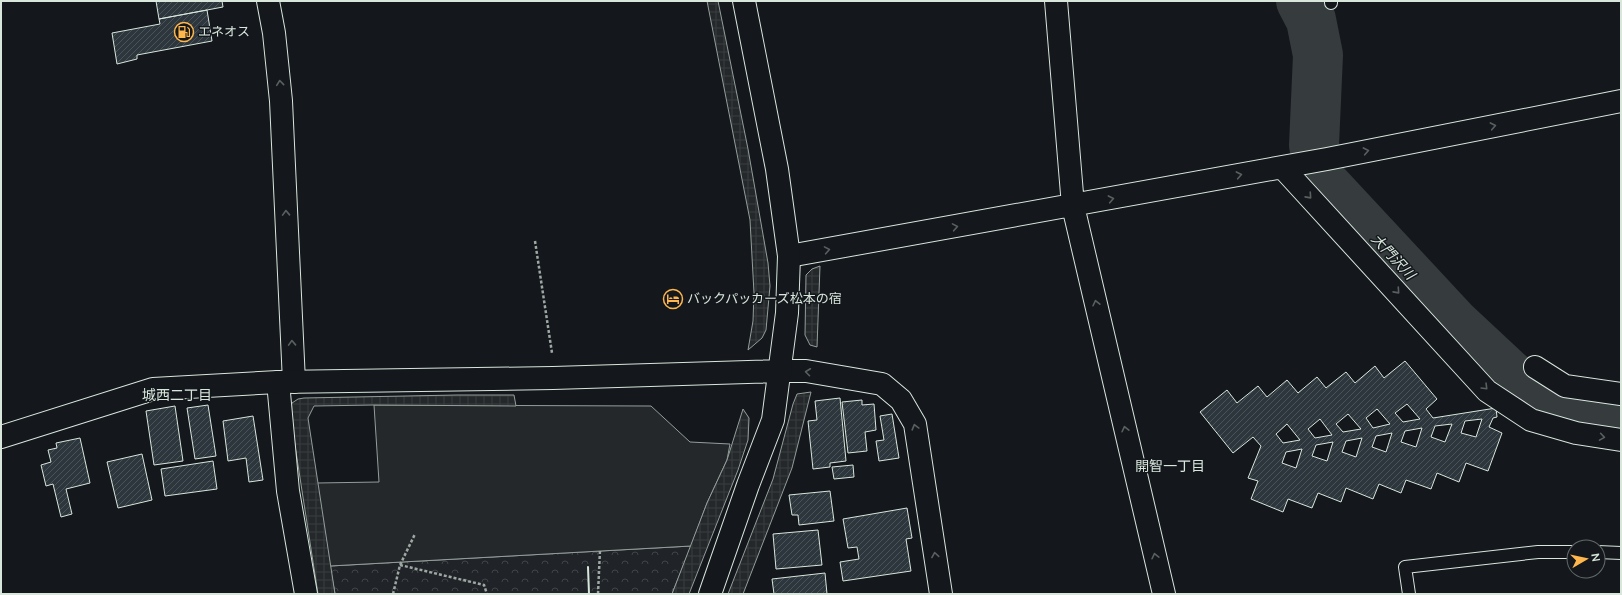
<svg xmlns="http://www.w3.org/2000/svg" width="1622" height="595" font-family="'Nunito Sans','Noto Sans JP',sans-serif">
	<style>
		.park { fill: url(#park-crowns); stroke: #939e99 }
		.parking { fill: #24282b; stroke: #939e99 }
		.plaza { fill: url(#plaza-grid); stroke: #939e99 }
		.lines { fill: none; stroke-linecap: round; stroke-linejoin: round }
		.river { stroke: #363b3e; stroke-width: 50 }
		.building { fill: url(#building-hatch); stroke: #d8e6dc; fill-rule: evenodd }
		.lane-casing { stroke: #d8e6dc; stroke-width: 14 }
		.street-casing { stroke: #d8e6dc; stroke-width: 24 }
		.secondary-casing { stroke: #d8e6dc; stroke-width: 24 }
		.path { stroke: #9da8a2; stroke-width: 2.5; stroke-dasharray: 3 2; stroke-linecap: butt }
		.lane { stroke: #14181c; stroke-width: 12 }
		.street { stroke: #14181c; stroke-width: 22 }
		.secondary { stroke: #14181c; stroke-width: 22 }
		.wall { stroke: #d8e6dc; stroke-width: 2 }
		.oneway { stroke: #59605f }
		.labels { text-anchor: middle; dominant-baseline: central; stroke-width: 3; stroke-linejoin: round; paint-order: stroke }
		.poi-label { font-size: 13px; fill: #d8e6dc; stroke: #14181c; text-anchor: start }
		.water-label { font-size: 14px; font-style: italic; fill: #d8e6dc; stroke: #14181c }
		.neighbourhood-label { font-size: 14px; fill: #d8e6dc; stroke: #14181c }
	</style>
	<defs>
		<pattern id="park-crowns" width="20" height="18" patternUnits="userSpaceOnUse"><rect width="20" height="18" fill="#202428"/><path d="M2 6a3 3 0 1 1 6 0M12 15a3 3 0 1 1 6 0" fill="none" stroke="#404447"/></pattern>
		<pattern id="plaza-grid" width="8" height="8" patternUnits="userSpaceOnUse"><rect width="8" height="8" fill="#24282b"/><path d="M0 4h8M4 0v8" fill="none" stroke="#393d3f"/></pattern>
		<pattern id="building-hatch" width="6" height="6" patternUnits="userSpaceOnUse"><rect width="6" height="6" fill="#2c363c"/><path d="M-1 1l2-2M0 6l6-6M5 7l2-2" fill="none" stroke="#4a5358"/></pattern>
	</defs>
	<rect width="100%" height="100%" fill="#14181c"/>
	<path class="park" d="M691 546 672 594H335L330 566Z"/>
	<path class="parking" d="M374 405 651 406 690 442 730 444 727 460 707 503 691 546 330 566 317 483 379 482Z"/>
	<path class="plaza" d="M707 1H718L748 149 768 263 770 286 766 330 762 338 748 350 753 321 754 293 750 220Z
		M820 266 817 347 810 345 805 335 806 275 812 269Z
		M811 392 792 468 743 594H728L773 479 793 404 797 394Z
		M457 395H514L516 406 374 405 314 406 308 418 335 594H318L294 439 290 409 292 403 298 399 304 398Z
		M743 409 749 418 748 440 738 470 689 594H672L707 503 727 460Z"/>
	<g class="lines">
		<path class="river" d="M1301 1 1311 20 1318 55 1314 145 1320 179 1454 323 1512 377 1555 405 1621 417"/>
	</g>
	<path class="building" d="M156 1H222L223 7 159 19Z
		M207 10 212 41 137 55V59L117 64 112 33 160 24 159 19Z
		M1405 361 1437 399 1426 409 1433 418 1496 408 1497 417 1493 418 1489 427 1502 433 1488 471 1466 463 1459 482 1437 473 1431 489 1406 480 1401 493 1379 484 1373 499 1346 488 1341 502 1318 493 1312 508 1288 499 1283 512 1251 499 1258 481 1248 478 1261 446 1253 437 1233 453 1200 412 1227 390 1237 403 1258 386 1267 397 1287 380 1298 393 1317 377 1326 388 1346 372 1355 383 1375 366 1384 378ZM1407 404 1420 419 1403 422 1395 413ZM1377 409 1390 424 1373 428 1366 418ZM1348 414 1361 429 1343 432 1336 424ZM1320 419 1332 435 1315 438 1308 429ZM1482 419 1476 437 1461 433 1465 421ZM1287 424 1300 440 1283 443 1276 434ZM1452 424 1445 442 1431 437 1435 426ZM1422 428 1416 447 1401 442 1405 431ZM1392 433 1386 452 1372 447 1376 436ZM1362 438 1356 457 1342 452 1346 441ZM1333 442 1327 461 1312 456 1316 445ZM1302 449 1296 468 1282 463 1286 452Z
		M840 398 846 461 830 463V467L813 469 808 421 817 420 815 401Z
		M862 400V405L874 404 876 430 865 432 867 451 848 453 842 402Z
		M208 405 216 456 195 459 187 408Z
		M175 406 183 461 154 465 146 411Z
		M892 414 899 458 879 461 876 441 884 440 880 416Z
		M253 416 263 480 249 482 246 458 228 461 223 421Z
		M80 438 90 483 66 489 72 514 61 517 53 484 46 486 41 465 51 462 48 450 57 448 56 443Z
		M142 454 152 500 118 508 107 462Z
		M213 461 217 489 165 496 161 469Z
		M853 465 854 477 834 479 832 467Z
		M830 491 834 521 799 525 798 515H792L789 495Z
		M907 508 912 538 906 539 911 571 843 581 840 562 859 559 857 547 848 548 843 519Z
		M818 530 822 565 776 569 773 534Z
		M825 573 827 594H774L772 579Z"/>
	<g class="lines">
		<g class="lane-casing">
			<path id="lane" d="M1331 3V1
				M1598 552 1621 553
				M1409 594 1405 567 1538 552H1574"/>
		</g>
		<g class="street-casing">
			<path id="street" d="M268 1 274 33 281 101 294 382
				M1056 1 1073 206 1164 594
				M1282 167 1487 391 1531 420 1576 433 1621 440
				M789 256 1327 159 1621 101
				M1535 367 1565 386 1621 394
				M781 371H806L882 384 901 400 915 424 941 594
				M278 382 288 491 306 594"/>
		</g>
		<g class="secondary-casing">
			<path id="secondary" d="M1 437 153 389 278 382 553 378 781 371
				M710 594 748 485 773 420 787 313 789 256 777 169 744 1"/>
		</g>
		<path class="path" d="M535 241 552 353
			M400 565 484 585 487 594
			M393 594 400 565 415 534
			M598 594 600 550"/>
		<use href="#lane" class="lane"/>
		<use href="#street" class="street"/>
		<use href="#secondary" class="secondary"/>
		<path class="wall" d="M588 567 589 594"/>
	</g>
	<defs><path id="oneway-chevron" d="M-2-3.5L2.5 0L-2 3.5" fill="none" stroke-width="1.6" stroke-linecap="round" stroke-linejoin="round"/></defs>
	<g class="oneway">
		<use href="#oneway-chevron" transform="translate(280 83) rotate(-96)"/>
		<use href="#oneway-chevron" transform="translate(1493 126) rotate(-11)"/>
		<use href="#oneway-chevron" transform="translate(1366 151) rotate(-11)"/>
		<use href="#oneway-chevron" transform="translate(1239 175) rotate(-11)"/>
		<use href="#oneway-chevron" transform="translate(1309 196) rotate(48)"/>
		<use href="#oneway-chevron" transform="translate(1111 199) rotate(-11)"/>
		<use href="#oneway-chevron" transform="translate(286 213) rotate(-92)"/>
		<use href="#oneway-chevron" transform="translate(955 227) rotate(-10)"/>
		<use href="#oneway-chevron" transform="translate(827 250) rotate(-10)"/>
		<use href="#oneway-chevron" transform="translate(1397 291) rotate(48)"/>
		<use href="#oneway-chevron" transform="translate(1096 303) rotate(-103)"/>
		<use href="#oneway-chevron" transform="translate(292 343) rotate(-92)"/>
		<use href="#oneway-chevron" transform="translate(808 372) rotate(-173)"/>
		<use href="#oneway-chevron" transform="translate(1485 387) rotate(45)"/>
		<use href="#oneway-chevron" transform="translate(915 427) rotate(-105)"/>
		<use href="#oneway-chevron" transform="translate(1125 429) rotate(-103)"/>
		<use href="#oneway-chevron" transform="translate(1602 437) rotate(9)"/>
		<use href="#oneway-chevron" transform="translate(935 555) rotate(-99)"/>
		<use href="#oneway-chevron" transform="translate(1155 556) rotate(-103)"/>
	</g>
	<defs>
		<g id="fuel-ring" transform="scale(1)"><circle r="9.5" fill="#14181c" stroke="#ffb74d" stroke-width="1.5"/><path d="M-5.5-6h7V0h2V4h1.3V-2.5L3-4.5l.8-.8L6-3V5H2.5V1h-1V6h-7ZM-4.2-4.7v3.2H.2V-4.7Z" fill="#ffb74d"/></g>
		<g id="hotel-ring" transform="scale(1)"><circle r="9.5" fill="#14181c" stroke="#ffb74d" stroke-width="1.5"/><path d="M-6-4.5h1.5V1H6V5H4.5V3h-9V5H-6ZM-4 0a1.8 1.8 0 1 1 3.6 0ZM.5 0V-2.5h3Q6-2.5 6 0Z" fill="#ffb74d"/></g>
	</defs>
	<g fill-rule="evenodd">
		<use href="#fuel-ring" x="184" y="32"/>
		<use href="#hotel-ring" x="673" y="299"/>
	</g>
	<g class="labels">
		<g class="poi-label">
			<text x="198" y="32">エネオス</text>
			<text x="687" y="299">バックパッカーズ松本の宿</text>
		</g>
		<g class="water-label">
			<text transform="translate(1393 257) rotate(47)">大門沢川</text>
		</g>
		<g class="neighbourhood-label">
			<text x="177" y="395">城西二丁目</text>
			<text x="1170" y="466">開智一丁目</text>
		</g>
	</g>
	<rect width="1622" height="595" fill="none" stroke="#d8e6dc" stroke-width="4"/>
	<g transform="translate(1586 559) rotate(81)"><circle r="19" fill="#14181c" stroke="#626a69"/>
	<path d="M0-3L7 15L0 10L-7 15Z" fill="#ffb74d"/>
	<text y="-6" font-size="11" font-weight="bold" text-anchor="middle" fill="#d8e6dc">N</text>
	</g>
</svg>
